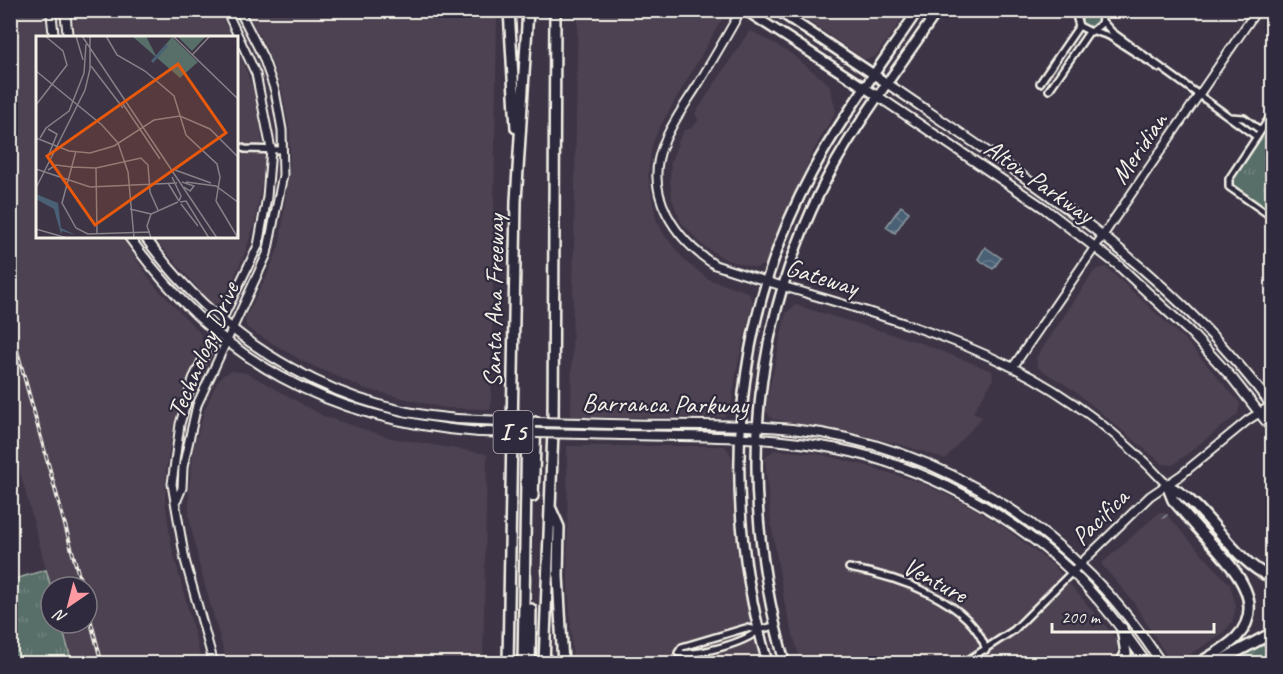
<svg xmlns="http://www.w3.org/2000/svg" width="1283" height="674" font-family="Caveat,sans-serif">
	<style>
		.built { fill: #4e4251 }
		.grass { fill: url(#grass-tufts); stroke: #a6b0a8; stroke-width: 1.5 }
		.water { fill: url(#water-waves); stroke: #8e9ba3; stroke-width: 1.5 }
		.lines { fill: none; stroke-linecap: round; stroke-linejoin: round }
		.stream { stroke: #8e9ba3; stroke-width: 1.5 }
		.minor-casing { stroke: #f4f1e8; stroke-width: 10 }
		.tertiary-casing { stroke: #f4f1e8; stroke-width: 11 }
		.secondary-casing { stroke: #f4f1e8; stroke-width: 12 }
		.primary-casing { stroke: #f4f1e8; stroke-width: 13 }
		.motorway-casing { stroke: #f4f1e8; stroke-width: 14 }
		.minor { stroke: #2f2a3d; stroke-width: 5 }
		.tertiary { stroke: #2f2a3d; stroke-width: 7 }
		.secondary { stroke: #2f2a3d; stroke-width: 8 }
		.primary { stroke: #2f2a3d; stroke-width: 8 }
		.motorway { stroke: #2f2a3d; stroke-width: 9 }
		.rail-casing { stroke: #f4f1e8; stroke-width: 4 }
		.rail { stroke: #2f2a3d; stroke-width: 1.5; stroke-dasharray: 4.5; stroke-linecap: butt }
		.secondary-bridge-casing { stroke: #f4f1e8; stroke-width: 12; stroke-linecap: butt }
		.secondary-bridge { stroke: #2f2a3d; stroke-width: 8 }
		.labels { text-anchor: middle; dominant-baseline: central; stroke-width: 4.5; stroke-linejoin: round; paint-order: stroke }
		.shield { fill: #2f2a3d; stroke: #b9b5b5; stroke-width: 1.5 }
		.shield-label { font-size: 24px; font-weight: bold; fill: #f4f1e8 }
		.street-label { font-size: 26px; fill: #f4f1e8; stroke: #2f2a3d }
		.inset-river { fill: none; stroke: #4a6175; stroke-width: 3 }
		.inset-road { fill: none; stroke: #868087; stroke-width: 1.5 }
		.view { fill: #e8590c; fill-opacity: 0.15; stroke: #e8590c; stroke-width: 3 }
		.inset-edge { fill: none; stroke: #f4f1e8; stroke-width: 3 }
	</style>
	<defs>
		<pattern id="grass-tufts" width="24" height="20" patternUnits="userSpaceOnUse" patternTransform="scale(1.5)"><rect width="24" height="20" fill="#586e68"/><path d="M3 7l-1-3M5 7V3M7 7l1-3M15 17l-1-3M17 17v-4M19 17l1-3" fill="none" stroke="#71837e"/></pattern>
		<pattern id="water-waves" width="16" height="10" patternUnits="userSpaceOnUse" patternTransform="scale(1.5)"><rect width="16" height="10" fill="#4a6175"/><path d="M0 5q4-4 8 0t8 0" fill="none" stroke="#657889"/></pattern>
	</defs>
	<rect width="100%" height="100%" fill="#3d3546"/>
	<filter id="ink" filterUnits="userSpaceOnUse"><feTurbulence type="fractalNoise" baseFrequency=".0167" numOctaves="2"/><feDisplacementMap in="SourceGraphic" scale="12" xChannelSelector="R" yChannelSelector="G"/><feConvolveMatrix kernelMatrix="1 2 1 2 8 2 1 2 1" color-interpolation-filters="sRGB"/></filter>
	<g filter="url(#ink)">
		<path class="built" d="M10 11H44L47 37 38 38V237H121L154 285 200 333 202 341 174 423 166 470 165 499 171 544 202 663H72L61 623H87V587H51L11 438Z
			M72 11H218L233 37H76Z
			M246 11H497L491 409 444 408 366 389 304 362 247 328 245 318 267 276 280 244 290 163V132L282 90 266 47Z
			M578 11H720L722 19 658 130 652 145 648 175 656 219 664 235 687 263 710 280 748 292 753 302 737 367 731 410 723 417H571Z
			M794 11H908L875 57 864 59Z
			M750 30 787 51 829 84 836 111 812 153 765 264 756 268 727 260 702 245 681 222 672 199 670 181 671 162 679 140 684 130 690 129 699 120 695 114Z
			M237 46 256 97 265 163 255 223 244 255 223 302 212 304 153 237H237Z
			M1106 267 1186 341 1240 403 1238 414 1173 465 1163 464 1071 388 1038 368 1036 358 1095 270Z
			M795 305 918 342 992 371 993 380 973 412 982 417 945 459 906 446 857 434 772 419 765 409 786 313Z
			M231 371 247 373 323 416 391 438 487 454 483 663H227L199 564 189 516V487L194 447 205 409 217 382 223 375Z
			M567 446H725L732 457 737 551 761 663H573L568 581Z
			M774 450 819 454 860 464 922 483 974 508 1005 528 1054 566 1116 638 1119 642 1114 656 1107 664 801 663 785 605 771 522 765 458Z
			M1160 512 1165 513 1230 585 1236 606 1232 622 1222 634 1184 658 1181 654 1169 660 1133 601 1101 564Z"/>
		<path class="grass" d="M1080 20a9 9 0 1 1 18 0a9 9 0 1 1-18 0Z
			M1272 114V217L1229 187V179Z
			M46 570 51 587V623H61L72 663H11V580Z
			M1272 640V661L1268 663H1228Z"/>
		<path class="water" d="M901 206 909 212 895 233 886 227Z
			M985 247 1001 258 993 269 978 259Z"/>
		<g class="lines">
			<path class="stream" d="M1163 518 1167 515"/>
			<g class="minor-casing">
				<path id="minor" d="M1082 10 1077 19 1079 26 1091 32 1101 24 1102 17 1097 10
					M1102 21 1112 32 1257 137
					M1094 31 1109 36 1159 68
					M1040 83 1079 26
					M1049 90 1089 32
					M1272 114 1229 179V187L1272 217
					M1230 117 1244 118 1261 131
					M237 146 245 149 282 150
					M849 568C894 576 972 600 986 650
					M759 630C744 643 698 656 678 653L682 647 746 628 759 630 774 626
					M962 664 1014 630 1072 572"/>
			</g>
			<g class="tertiary-casing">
				<path id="tertiary" d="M741 10C727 36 712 61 697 86 685 105 671 124 663 145 643 194 676 240 715 265 813 298 918 320 1012 367 1069 395 1124 438 1167 485
					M1013 367 1257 10
					M177 500 182 488 183 467 197 405 267 254 283 175 282 130 275 91 263 57 239 10
					M1072 572 1150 496 1181 475 1248 420 1272 405
					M214 664 185 560 172 484 180 424 193 379 258 246 267 197 271 149 256 74 226 10"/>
			</g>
			<g class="secondary-casing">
				<path id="secondary" d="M51 10 54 38
					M65 10 68 38
					M888 84C1030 181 1167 266 1272 406
					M879 97 1044 208 1118 265 1191 333 1233 379 1272 429
					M129 237C219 362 327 420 479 432
					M145 237C223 345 346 418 480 420
					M584 423C653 427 723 422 792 429 946 445 1079 536 1162 664
					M585 434C669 437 756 433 838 449 923 466 1010 513 1072 572 1101 600 1124 631 1147 664"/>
			</g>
			<g class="primary-casing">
				<path id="primary" d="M745 10 879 97
					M777 10 888 84
					M768 664C720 502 731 324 811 174 842 116 882 64 918 10
					M785 664C740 502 746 346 819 194 851 128 898 70 938 10"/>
			</g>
			<g class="motorway-casing">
				<path id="motorway" d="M509 10 516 128
					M1167 485 1173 500C1186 515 1199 530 1213 545 1235 570 1267 604 1237 637 1227 648 1210 656 1198 664
					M1167 485C1210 506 1228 558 1272 578
					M533 496 536 422
					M551 509 559 527 558 576 563 664
					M508 664 516 201 528 10
					M523 664 527 422
					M530 664 531 609
					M544 664 553 431 555 10
					M1120 664 1126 654 1122 628
					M1214 664 1272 633"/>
			</g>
			<use href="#minor" class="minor"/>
			<use href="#tertiary" class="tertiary"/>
			<use href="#secondary" class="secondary"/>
			<use href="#primary" class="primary"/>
			<use href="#motorway" class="motorway"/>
			<g class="rail-casing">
				<path id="rail" d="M10 325 82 587
					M87 607 102 664"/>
			</g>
			<use href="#rail" class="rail"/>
			<g class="secondary-bridge-casing">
				<path id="secondary-bridge" d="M480 420 527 422
					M536 422 584 423
					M479 432 527 433
					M536 433 585 434"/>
			</g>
			<use href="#secondary-bridge" class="secondary-bridge"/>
		</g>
	</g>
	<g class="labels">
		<rect class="shield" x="493.5" y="411" width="39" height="42" rx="4.5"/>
		<g class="shield-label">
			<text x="513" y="432">I 5</text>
		</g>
		<g class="street-label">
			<text transform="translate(1139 148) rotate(-56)">Meridian</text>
			<text transform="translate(1039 181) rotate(35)">Alton Parkway</text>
			<text transform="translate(822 277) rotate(17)">Gateway</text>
			<text transform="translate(494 301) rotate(-89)">Santa Ana Freeway</text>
			<text transform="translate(203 350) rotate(-67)">Technology Drive</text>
			<text transform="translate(665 404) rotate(1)">Barranca Parkway</text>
			<text transform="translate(1100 517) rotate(-45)">Pacifica</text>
			<text transform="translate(935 580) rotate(28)">Venture</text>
		</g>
	</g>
	<g transform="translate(36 36)">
		<rect width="202" height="202" fill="#3d3546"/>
		<path d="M96 0H110L120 20 136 1 162 26 144 42ZM141 0H170L156 15Z" fill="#586e68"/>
		<path d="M0 158 22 167 25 192 40 199 26 195 25 198 18 173 0 163Z" fill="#4a6175"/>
		<path class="inset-river" d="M116 26 131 9"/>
		<path class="inset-road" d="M40 0 47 24M46 0 181 202M70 0 81 19 109 35 138 60 150 99 181 128 184 141 180 165M137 0 203 64M156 19 174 0M55 30 87 72M0 35 66 89 82 107 92 136 98 202M87 68 124 123M0 69 31 29 27 15 9 0M12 93 21 98 13 118M0 102 33 115 54 117 78 110 118 84 144 80 174 93 203 122M4 102 10 92 33 75 48 37 50 8M40 115 26 167 40 192 52 198 114 196M36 131 60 132 105 122 112 129 114 156 122 174M60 132 61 198M0 133 54 151 141 147M12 134 20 129 36 131M139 134 175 147M136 141 145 160 143 165M146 146 158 150 154 155 148 151M150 146 180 150 203 167M132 147 143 165M0 152 49 54 54 33V0M180 165 202 202M144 166 150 165 173 202M145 168 162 190M94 173 115 178M0 193 31 202M115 202 111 190 115 178 142 166"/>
		<path class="view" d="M142 28 190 97 59 189 11 120Z"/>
		<rect width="202" height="202" class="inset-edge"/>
	</g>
	<rect width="1283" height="674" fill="none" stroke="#2f2a3d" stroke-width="36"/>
	<rect x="18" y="18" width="1247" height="638" fill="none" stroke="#f4f1e8" stroke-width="2" filter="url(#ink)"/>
	<g transform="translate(69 605) rotate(215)"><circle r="28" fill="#2f2a3d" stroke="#7e7a81" stroke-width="1.5"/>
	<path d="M0-4.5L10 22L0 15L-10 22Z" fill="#ff9aa2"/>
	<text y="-9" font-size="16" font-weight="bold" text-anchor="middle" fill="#f4f1e8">N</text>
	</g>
	<path d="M1052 623v9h162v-9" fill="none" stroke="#f4f1e8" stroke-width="3"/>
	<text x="1061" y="623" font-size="18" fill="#f4f1e8" stroke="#2f2a3d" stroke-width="4.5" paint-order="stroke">200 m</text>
</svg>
